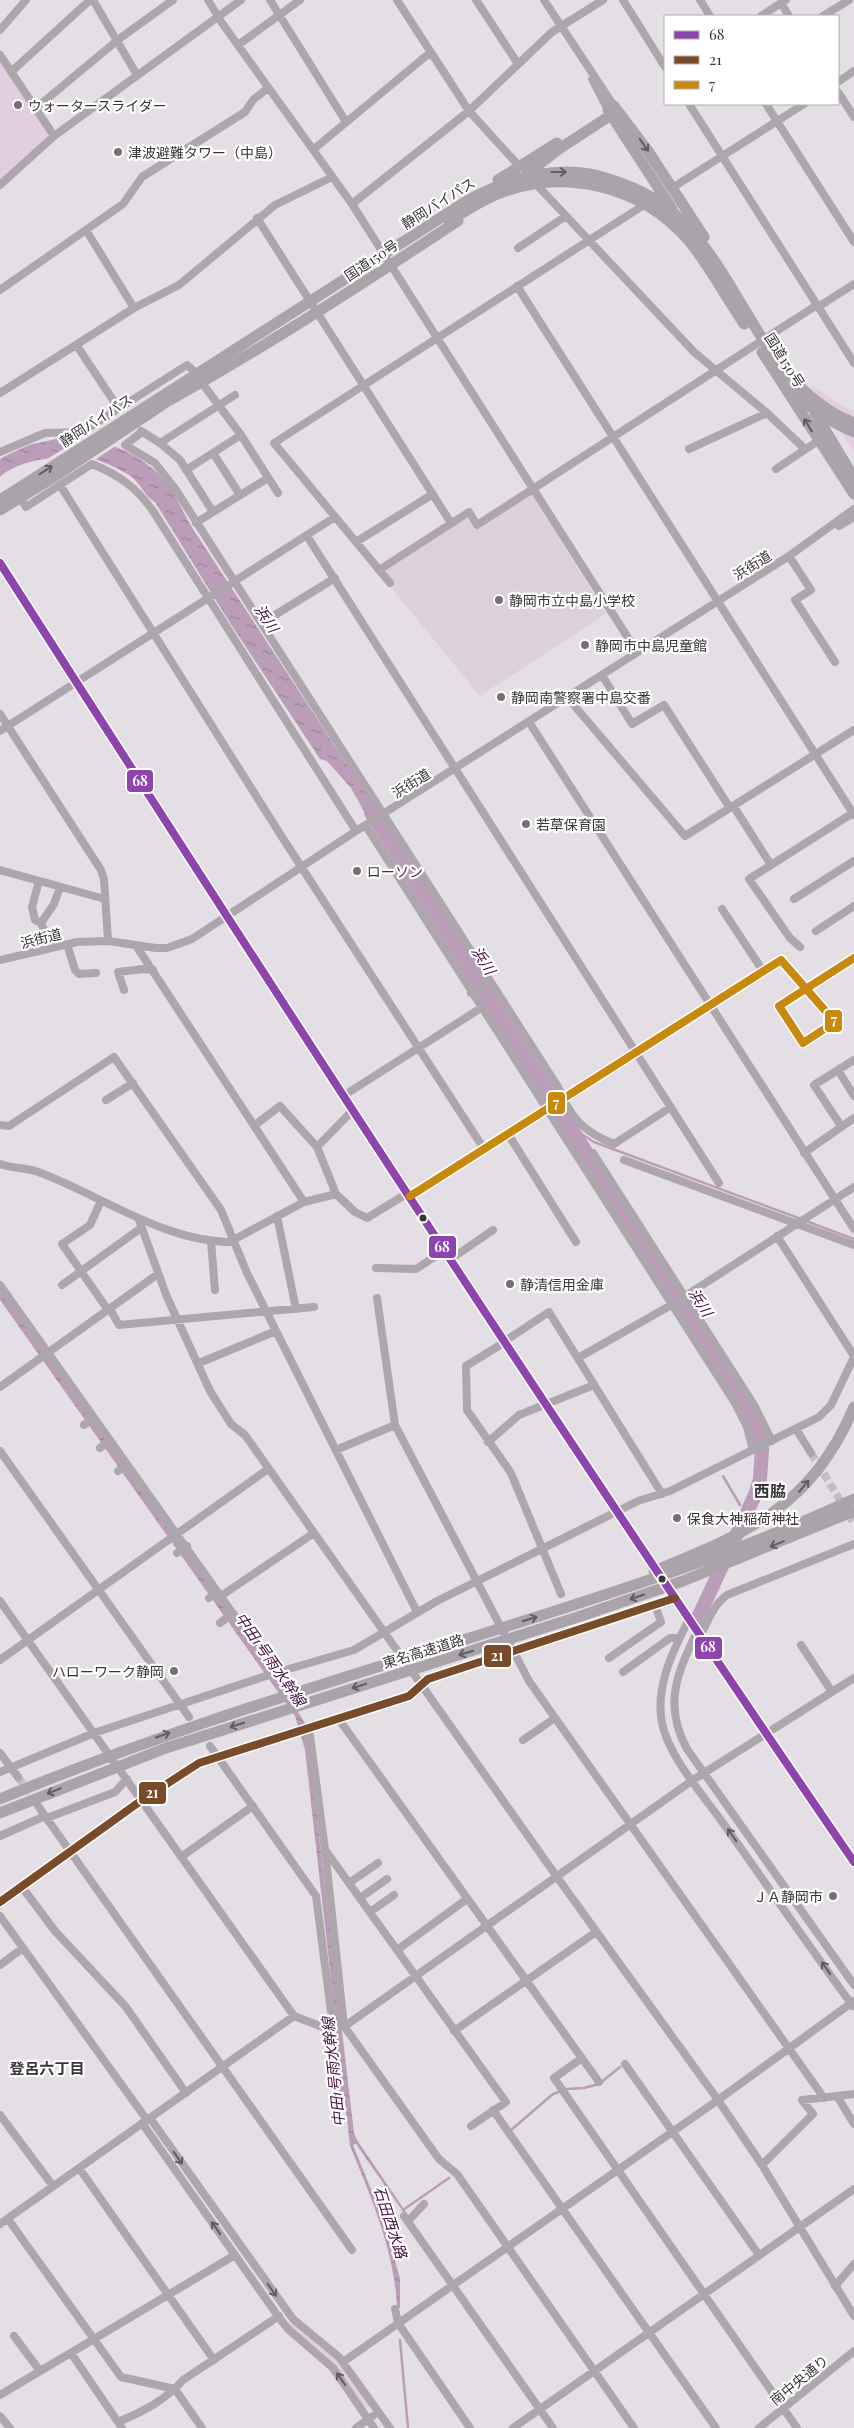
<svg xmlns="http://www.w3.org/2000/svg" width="854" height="2428" font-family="'Playfair Display','Noto Sans JP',serif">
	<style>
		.built { fill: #dcd1db }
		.park { fill: #e3cde1 }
		.water { fill: url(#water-ripples) }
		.pier { fill: #e4dfe4 }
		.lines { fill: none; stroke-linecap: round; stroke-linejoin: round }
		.stream { stroke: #bc9db9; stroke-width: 2.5 }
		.river { stroke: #bc9db9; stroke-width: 14 }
		.minor-tunnel { stroke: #c2bdc2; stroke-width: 8; stroke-dasharray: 8 4; stroke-linecap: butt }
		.minor { stroke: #ada6ac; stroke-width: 8 }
		.highway { stroke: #aaa3aa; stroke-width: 11 }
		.bus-1-casing { stroke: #fff; stroke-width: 11 }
		.bus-2-casing { stroke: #fff; stroke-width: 11 }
		.bus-3-casing { stroke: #fff; stroke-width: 11 }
		.bus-1 { stroke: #8e44ad; stroke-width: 8 }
		.bus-2 { stroke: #7a4b2a; stroke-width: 8 }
		.bus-3 { stroke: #c88a0e; stroke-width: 8 }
		.oneway { stroke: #615c60 }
		.oneway2 { stroke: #625d61 }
		.poi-dot { fill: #757074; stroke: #fff; stroke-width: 2 }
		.bus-dot { fill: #393538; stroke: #fff; stroke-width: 2 }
		.labels { text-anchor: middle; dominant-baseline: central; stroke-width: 4.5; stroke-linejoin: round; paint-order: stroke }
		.poi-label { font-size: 14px; fill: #393538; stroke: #fff; text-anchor: start }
		.street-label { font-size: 14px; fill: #393538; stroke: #fff }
		.water-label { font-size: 15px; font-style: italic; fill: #461244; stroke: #fff }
		.neighbourhood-label { font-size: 15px; font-weight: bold; fill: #393538; stroke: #fff }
		.quarter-label { font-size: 16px; font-weight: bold; fill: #393538; stroke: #fff }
		.line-badge { stroke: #fff; stroke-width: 2 }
		.badge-label { font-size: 14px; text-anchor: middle; font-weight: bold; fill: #fff }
	</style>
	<defs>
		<pattern id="water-ripples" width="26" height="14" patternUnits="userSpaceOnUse" patternTransform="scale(1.25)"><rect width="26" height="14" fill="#bc9db9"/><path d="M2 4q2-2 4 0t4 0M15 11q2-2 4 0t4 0" fill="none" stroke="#9a8197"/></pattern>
	</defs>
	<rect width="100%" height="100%" fill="#e4dfe4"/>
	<path class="built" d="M531 493 606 614 480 696 389 585 384 570 466 517 475 529Z"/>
	<path class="park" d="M0 59 48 131 47 136 0 180Z
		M813 386 854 413V452L810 388Z
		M292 2322 339 2359 371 2407 364 2408 338 2370 289 2325Z"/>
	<path class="water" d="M65 437C103 438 144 453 168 485 178 498 184 515 193 529L378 812 385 825 375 831 351 788 327 761 320 759 230 623 155 502C144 496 141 483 129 475 119 469 105 462 94 459 68 454 20 458 0 477V459L3 457 29 445Z
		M0 1290 285 1690 306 1725 354 2133 357 2140 406 2212 404 2213 356 2144 353 2145 381 2214 400 2278V2308H397C395 2252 371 2197 350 2146L305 1750 295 1716 0 1300Z"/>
	<path class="pier" d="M84 436 117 445 92 462 44 461Z"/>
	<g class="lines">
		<path class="stream" d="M569 1126 594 1142 801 1219
			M806 1221 854 1239
			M723 1476 740 1505
			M511 2130 553 2094 567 2089 584 2088 599 2084 620 2067
			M403 2210 449 2178
			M400 2340 408 2428"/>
		<path class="river" d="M371 813 748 1407 759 1432 762 1449 760 1479 755 1495 697 1620"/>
		<path class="minor-tunnel" d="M811 1453 854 1523
			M18 1777 36 1802"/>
		<path class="minor" d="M93 0 137 75
			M208 0 222 23 352 204 637 652
			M270 0 346 122
			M397 0 469 111 519 166
			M476 0 518 64
			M544 0 614 106
			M623 0 665 67
			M700 0 710 16
			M781 3 789 16
			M761 16 786 0
			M823 16 849 0
			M0 30 26 0
			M238 45 300 0
			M0 55 54 136
			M11 72 90 0
			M592 79 608 110
			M838 82 854 71
			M838 92 854 117
			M689 104 854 363
			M766 104 854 242
			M36 108 119 39 173 0
			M314 149 426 56 432 54
			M535 183 694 352 767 413 805 449
			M0 185 54 136 241 0
			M672 188 804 104
			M352 204 469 111 552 32 603 0
			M257 218 451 523
			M86 230 134 308
			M518 248 566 216
			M517 286 854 815
			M0 290 123 204 142 177 245 112 253 100 268 88
			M818 307 854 284
			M77 346 119 409
			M202 383 241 435 278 493
			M0 393 134 308 179 285 275 205 332 177
			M141 431 160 443 180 460 213 512 268 478
			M142 432 125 445 155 463 176 490 558 1087C571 1118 582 1131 614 1144L671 1107
			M160 443 235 395
			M689 449 767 413
			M0 452 45 433 82 432 187 365 195 372
			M213 453 240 495
			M776 469 818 441
			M186 470 241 435
			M60 485 282 837 484 1149
			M20 498 26 507 92 464C119 475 136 487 153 511L356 831
			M196 523 213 512
			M839 526 854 517
			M307 536 719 1183
			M356 542 433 494
			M789 556 811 590 795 600 835 662
			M0 563 268 982 658 1573
			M379 570 469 512 477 525 817 305
			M390 583 274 443 647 203
			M262 623 335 578
			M602 675 632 724 664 705 730 808
			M567 697 685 836 854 730
			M0 714 101 870 104 879 108 941
			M529 722 854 1229
			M0 731 335 517
			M734 807 771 865
			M366 826 735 1403 747 1427 753 1450
			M0 870 105 899
			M39 881 32 907 35 920 41 923
			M794 899 854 861
			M722 909 763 971
			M816 931 854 906
			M67 944 75 970 79 974 96 973
			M52 947 41 923 54 904 60 887
			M137 947 304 1202
			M800 947 790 938 749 879 853 813
			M0 960 77 942 108 941 156 948H167L192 939 356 831 789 556 854 509
			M124 990 118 972 143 969 153 970
			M471 993 490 981
			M838 1070 854 1096
			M343 1096 481 1008
			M106 1100 133 1083
			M0 1125 9 1126 114 1057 221 1210 247 1273 417 1612
			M255 1125 280 1106 317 1147 336 1194
			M841 1126 814 1085 854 1060
			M508 1134 576 1242
			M317 1147 353 1110
			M593 1153 754 1405 772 1441
			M804 1153 854 1118
			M624 1160 854 1245
			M0 1164C13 1169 28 1167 41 1173 102 1196 166 1243 234 1242
			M410 1196 781 960 835 1022 803 1043 779 1006 854 958
			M101 1201 90 1225 62 1244 108 1310
			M277 1216 296 1309
			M139 1220 167 1297 210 1391 231 1424 245 1435 557 1877 718 2100 762 2165 854 2316
			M777 1236 854 1356
			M233 1240 304 1202 336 1194 355 1212 367 1218 408 1193
			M211 1241 215 1290
			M451 1259 493 1230
			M376 1268 416 1269 445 1250
			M0 1285 275 1673
			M62 1285 141 1228
			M377 1298 395 1425 529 1681 824 2098
			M110 1309 119 1325 314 1307
			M505 1341 549 1312 662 1494
			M505 1342 466 1366 467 1410 511 1473 561 1594
			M578 1358 673 1304 854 1187
			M199 1363 276 1331
			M0 1387 158 1274
			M84 1425 93 1418
			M796 1429 811 1453
			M488 1442 519 1415 594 1385
			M100 1448 109 1441
			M336 1450 395 1425
			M0 1451 189 1717
			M118 1471 127 1465
			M177 1553 187 1546
			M666 1584 854 1862
			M221 1596 314 1533
			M209 1598 218 1592
			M0 1601 294 2016 325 2028 344 2026
			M689 1619C673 1651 655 1686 662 1723 669 1758 705 1797 725 1826 768 1886 809 1947 853 2006
			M220 1623 233 1613
			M697 1632C677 1673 663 1705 687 1749L854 1985
			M700 1636C708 1622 713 1605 727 1595L854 1544
			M801 1645 832 1692
			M609 1658 661 1622 655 1605
			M0 1660 268 1469
			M623 1672 670 1638H679
			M338 1718 599 2082
			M309 1728 325 1850 344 2026 439 2159 457 2174 634 2428
			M523 1740 555 1718
			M210 1746 316 1896 341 2088
			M0 1753 18 1777
			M0 1772 94 1733 275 1673 354 1650 437 1601 638 1501 670 1491 819 1417 831 1405 854 1357
			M38 1806 352 2250
			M47 1818 115 1792 127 1779
			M0 1836 45 1816
			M326 1851 506 2102 471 2126
			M181 1857 253 1806
			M349 1883 378 1863
			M22 1887 55 1931 126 2007 186 2093
			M360 1898 387 1879
			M0 1902 142 1800 199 1763 409 1696 428 1679 675 1598
			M370 1912 394 1895
			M0 1916 147 2120
			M397 1950 467 1899
			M0 1965 23 1948
			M345 2026 693 1780 854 1678
			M454 2031 596 1932
			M582 2058 554 2078 797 2428
			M625 2064 759 2255
			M837 2096 854 2124
			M493 2110 716 2428
			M0 2115 53 2186
			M150 2118 293 2319 339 2357 390 2428
			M142 2123 280 2319 289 2330 333 2368 374 2428
			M762 2165 813 2114 802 2100 854 2094
			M79 2168 214 2360
			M404 2216 553 2428
			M8 2219 121 2377 175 2389 202 2428
			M408 2221 424 2204
			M0 2224 294 2016
			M835 2286 854 2264
			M395 2309 398 2323 470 2428
			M14 2336 40 2371
			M71 2353 122 2428
			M343 2362 718 2100 854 2001
			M0 2395 235 2255
			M0 2416 10 2428
			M118 2422C142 2412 166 2400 183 2380L279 2316
			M356 2428 373 2416
			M513 2428 854 2189
			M759 2428 854 2351"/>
		<path class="highway" d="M614 106 648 151 704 237
			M608 110 672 209
			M527 174 559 149 611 115 614 106
			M498 180 557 143
			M449 221C464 212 479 202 495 195 562 167 641 185 689 241 703 258 715 278 727 297
			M723 291 744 324
			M762 352 854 494
			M779 375C798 401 824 419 854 432
			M170 400C269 345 363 283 458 221
			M815 413 854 478
			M0 500 470 199C514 176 563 162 612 180 637 188 661 200 680 219 745 282 764 387 854 423
			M0 510 54 477 177 395
			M654 1571C748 1533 812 1506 854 1407
			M0 1799C166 1730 337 1680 508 1626 625 1589 742 1551 854 1499
			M0 1813 166 1748 581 1616 683 1581 854 1511"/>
		<g class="bus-1-casing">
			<path id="bus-1" d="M0 563C279 999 561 1435 854 1862"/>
		</g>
		<g class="bus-2-casing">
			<path id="bus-2" d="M0 1902 142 1800 199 1763 409 1696 428 1679 675 1598"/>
		</g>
		<g class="bus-3-casing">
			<path id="bus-3" d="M410 1196 781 960 835 1022 803 1043 779 1006 854 958"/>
		</g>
		<use href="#bus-1" class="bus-1"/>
		<use href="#bus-2" class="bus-2"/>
		<use href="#bus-3" class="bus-3"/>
	</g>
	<defs><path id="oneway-shaft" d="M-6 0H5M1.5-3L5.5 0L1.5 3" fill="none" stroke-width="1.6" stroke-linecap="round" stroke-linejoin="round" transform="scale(1.25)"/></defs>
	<g class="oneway">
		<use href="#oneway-shaft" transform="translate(644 145) rotate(55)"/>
		<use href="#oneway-shaft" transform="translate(559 172)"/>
		<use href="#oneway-shaft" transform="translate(808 425) rotate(-122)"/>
		<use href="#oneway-shaft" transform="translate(46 470) rotate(-33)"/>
		<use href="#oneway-shaft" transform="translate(804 1486) rotate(-50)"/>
		<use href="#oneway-shaft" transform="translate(777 1544) rotate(157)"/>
		<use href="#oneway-shaft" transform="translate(637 1597) rotate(161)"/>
		<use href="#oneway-shaft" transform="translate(530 1619) rotate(-18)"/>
		<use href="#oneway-shaft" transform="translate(466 1653) rotate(163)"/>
		<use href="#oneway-shaft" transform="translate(359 1686) rotate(162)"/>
		<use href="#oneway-shaft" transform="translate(237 1725) rotate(163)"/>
		<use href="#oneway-shaft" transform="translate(163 1735) rotate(-19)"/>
		<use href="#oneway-shaft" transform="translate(54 1791) rotate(158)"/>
	</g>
	<g class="oneway2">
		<use href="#oneway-shaft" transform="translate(732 1835) rotate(-125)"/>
		<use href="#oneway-shaft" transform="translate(826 1968) rotate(-125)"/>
		<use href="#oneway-shaft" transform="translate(178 2158) rotate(55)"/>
		<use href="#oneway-shaft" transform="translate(216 2228) rotate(-125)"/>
		<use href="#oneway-shaft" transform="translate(272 2290) rotate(55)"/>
		<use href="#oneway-shaft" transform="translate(341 2379) rotate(-125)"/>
	</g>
	<g class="poi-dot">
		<circle cx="18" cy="105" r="5"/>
		<circle cx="118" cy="152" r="5"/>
		<circle cx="499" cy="600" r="5"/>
		<circle cx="585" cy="645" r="5"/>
		<circle cx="501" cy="697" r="5"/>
		<circle cx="526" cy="824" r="5"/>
		<circle cx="357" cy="871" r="5"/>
		<circle cx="510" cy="1284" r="5"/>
		<circle cx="677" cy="1518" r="5"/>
		<circle cx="174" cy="1671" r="5"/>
		<circle cx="833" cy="1896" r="5"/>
	</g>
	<g class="bus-dot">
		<circle cx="423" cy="1218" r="4.5"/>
		<circle cx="662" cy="1579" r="4.5"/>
	</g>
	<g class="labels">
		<g class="poi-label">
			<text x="28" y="105">ウォータースライダー</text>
			<text x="128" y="152">津波避難タワー（中島）</text>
			<text x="509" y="600">静岡市立中島小学校</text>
			<text x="595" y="645">静岡市中島児童館</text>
			<text x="511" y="697">静岡南警察署中島交番</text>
			<text x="536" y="824">若草保育園</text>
			<text x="367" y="871">ローソン</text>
			<text x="520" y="1284">静清信用金庫</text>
			<text x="687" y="1518">保食大神稲荷神社</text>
			<text x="164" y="1671" text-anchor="end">ハローワーク静岡</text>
			<text x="823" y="1896" text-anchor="end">ＪＡ静岡市</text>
		</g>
		<g class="street-label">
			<text transform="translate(438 203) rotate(-32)">静岡バイパス</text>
			<text transform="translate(371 260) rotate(-34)">国道150号</text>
			<text transform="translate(785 360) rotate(58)">国道150号</text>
			<text transform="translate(96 420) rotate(-33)">静岡バイパス</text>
			<text transform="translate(752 565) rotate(-32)">浜街道</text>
			<text transform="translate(411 783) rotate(-32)">浜街道</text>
			<text transform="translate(41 938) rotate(-14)">浜街道</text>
			<text transform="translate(423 1651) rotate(-17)">東名高速道路</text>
			<text transform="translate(799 2380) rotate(-39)">南中央通り</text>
		</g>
		<g class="water-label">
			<text transform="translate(267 618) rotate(57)">浜川</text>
			<text transform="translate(484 960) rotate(58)">浜川</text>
			<text transform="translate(701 1302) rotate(58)">浜川</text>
			<text transform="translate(271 1659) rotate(55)">中田1号雨水幹線</text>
			<text transform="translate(333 2072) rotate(-96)">中田1号雨水幹線</text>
			<text transform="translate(391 2222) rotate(72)">石田西水路</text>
		</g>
		<g class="neighbourhood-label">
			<text x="47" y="2068">登呂六丁目</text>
		</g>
		<g class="quarter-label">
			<text x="770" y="1490">西脇</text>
		</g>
	</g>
	<g class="line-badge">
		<rect x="126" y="769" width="28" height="24" rx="5" fill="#8e44ad"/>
		<rect x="824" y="1009" width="19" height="24" rx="5" fill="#c88a0e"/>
		<rect x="547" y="1091" width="19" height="24" rx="5" fill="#c88a0e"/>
		<rect x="428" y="1235" width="29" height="24" rx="5" fill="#8e44ad"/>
		<rect x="694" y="1636" width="29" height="24" rx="5" fill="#8e44ad"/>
		<rect x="483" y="1644" width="29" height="24" rx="5" fill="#7a4b2a"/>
		<rect x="138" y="1781" width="29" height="24" rx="5" fill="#7a4b2a"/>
	</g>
	<g class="badge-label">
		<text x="140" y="786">68</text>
		<text x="834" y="1025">7</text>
		<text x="556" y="1108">7</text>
		<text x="442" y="1252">68</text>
		<text x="708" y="1652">68</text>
		<text x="497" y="1661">21</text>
		<text x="152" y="1798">21</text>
	</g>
	<rect x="664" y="15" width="175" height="90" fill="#ffffff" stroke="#b0aeaf"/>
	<rect x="674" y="31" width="25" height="8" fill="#8e44ad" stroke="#b0aeaf"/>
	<text x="709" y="40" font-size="15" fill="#393538">68</text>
	<rect x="674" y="56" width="25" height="8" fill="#7a4b2a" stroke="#b0aeaf"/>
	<text x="709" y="65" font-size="15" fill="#393538">21</text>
	<rect x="674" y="81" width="25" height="8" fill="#c88a0e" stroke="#b0aeaf"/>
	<text x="709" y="90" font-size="15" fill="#393538">7</text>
</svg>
